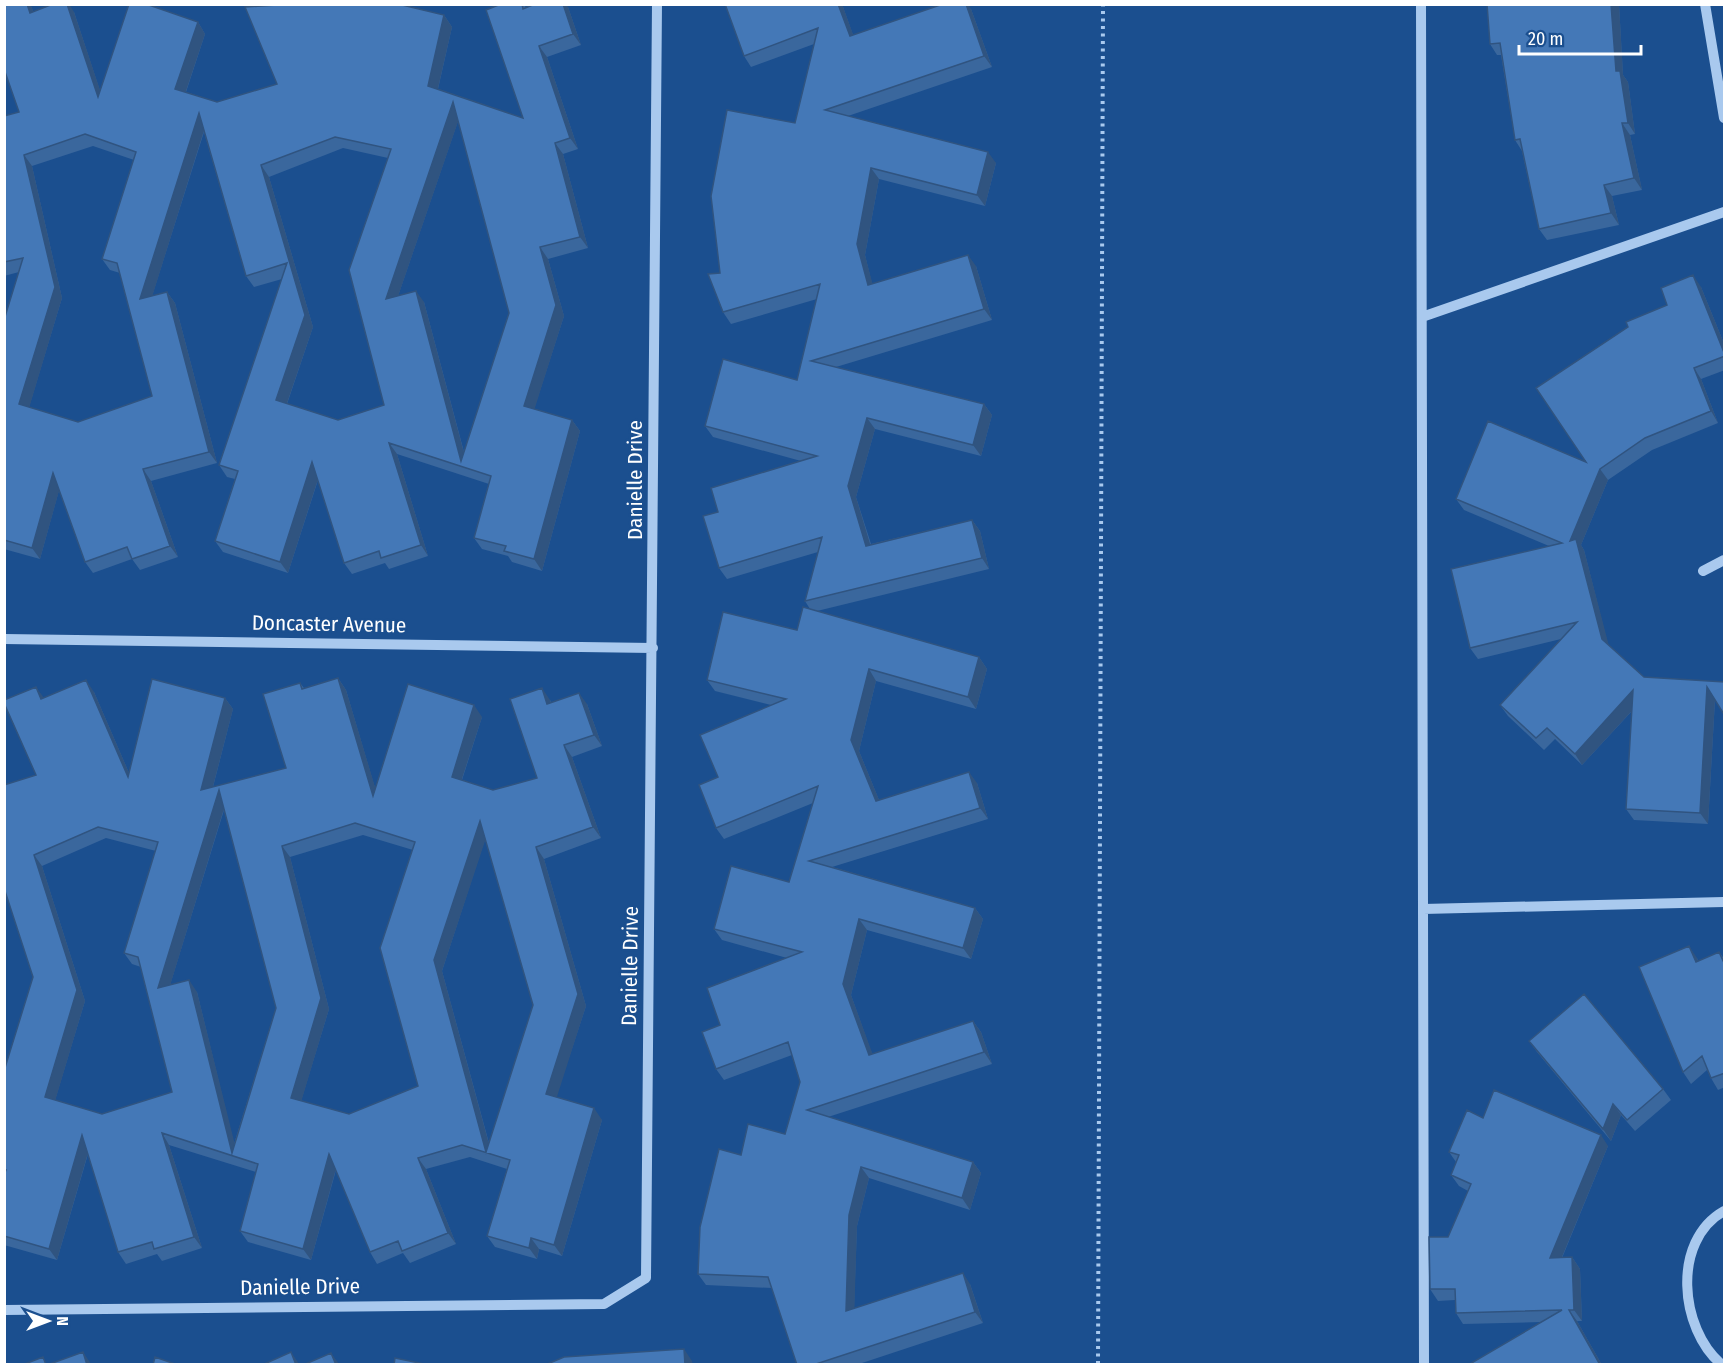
<svg xmlns="http://www.w3.org/2000/svg" width="1729" height="1369" font-family="'Fira Sans Condensed',sans-serif">
	<style>
		.lines { fill: none; stroke-linecap: round; stroke-linejoin: round }
		.path { stroke: #a9c9ee; stroke-width: 4; stroke-dasharray: 3 4.5; stroke-linecap: butt }
		.minor { stroke: #a9c9ee; stroke-width: 10 }
		.wall { fill: #3a679d; fill-rule: evenodd }
		.shaded-wall { fill: #305480 }
		.building { fill: #4478b7; stroke: #305480; stroke-width: 1.5; fill-rule: evenodd }
		.labels { text-anchor: middle; dominant-baseline: central; stroke-width: 4.5; stroke-linejoin: round; paint-order: stroke }
		.street-label { font-size: 21px; fill: #fff; stroke: #1b4f8f }
	</style>
	<rect width="100%" height="100%" fill="#1b4f8f"/>
	<g class="lines">
		<path class="path" d="M1098 1364 1103 4"/>
		<path class="minor" d="M1421 4 1424 1364
			M1705 4 1724 118
			M1422 317 1724 212
			M1703 571 1724 560
			M4 639 653 648
			M1423 909 1724 902
			M4 1310 604 1304 646 1278 657 4
			M1721 1364C1680 1329 1671 1241 1724 1211"/>
	</g>
	<path class="wall" d="M4 4H30L33 11 74 12 100 91 198 22 205 34 186 92 217 102 277 84 444 15 452 27 438 89 523 118 501 4H524L526 8 568 7 581 45 547 57 578 149 563 154 588 248 548 259 564 316 534 409 572 420 580 431 542 571 512 562 508 556 482 549 474 538 489 484 397 454 428 556 389 569 385 563 352 574 344 563 318 480 288 573 223 552 215 541 235 479 227 477 219 465 282 279 254 287 246 276 204 132 152 296 167 292 175 303 217 463 151 481 178 557 140 570 132 559 93 573 85 562 59 490 40 559 4 549V320L19 272 4 276V116L19 112ZM458 121 509 313 464 452 424 302 398 296ZM93 146 134 160 102 259 110 270 120 273 152 396 78 422 29 407 62 298 32 166ZM343 148 388 158 384 405 338 420 287 404 313 327 269 177Z
		M725 4H842L853 35 971 9 992 67 848 116 996 163 985 206 879 179 865 255 872 284 976 266 992 320 836 367 984 404 992 415 981 456 875 429 856 497 871 544 972 520 980 531 989 569 817 611 979 657 987 669 976 709 876 681 859 751 879 800 977 783 988 819 832 867 975 908 983 919 971 959 867 930 851 995 872 1054 973 1021 981 1032 992 1064 828 1117 973 1162 981 1173 970 1210 869 1178 857 1226 854 1308 970 1284 983 1323 856 1365H797L772 1288 706 1285 698 1274 741 1155 785 1134 800 1082 792 1055 724 1080 716 1069 720 1025 787 958 722 940 714 929 789 882 813 803 724 839 716 828 718 777 771 705 715 691 707 680 797 630 810 609 805 601 818 552 727 579 719 568 718 512 801 461 713 437 705 426 797 380 817 299 731 324 723 312 720 273 795 123 814 44 751 67 744 56Z
		M1487 4H1619L1623 75 1628 82 1635 134 1630 135 1642 190 1612 196 1619 225 1547 240 1539 229 1522 151 1515 140 1501 55H1497L1490 44Z
		M1701 287 1725 346V370L1701 379 1718 423 1652 450 1608 480 1581 545 1584 550 1608 645 1644 677 1715 700 1708 824 1634 820 1626 809 1632 711 1582 765 1555 739 1544 750 1508 716 1500 705 1561 639 1478 659 1470 648 1549 546 1464 510 1456 499 1586 462 1667 305Z
		M338 678 346 690 375 788 482 717 462 780 493 790 537 778 550 700 551 702 587 704 602 746 572 757 601 838 544 859 586 1006 556 1097 602 1120 562 1256 539 1249 537 1259 495 1247 487 1236 507 1169 470 1157 426 1169 456 1244 410 1263 403 1253 377 1264 370 1252 336 1170 311 1260 248 1242 240 1231 256 1172 169 1145 202 1248 162 1261 157 1254 126 1264 118 1252 88 1154 57 1260 4 1245V1071L33 977 36 775 44 698 94 692 129 773 225 698 233 709 213 787 286 768 300 683 304 688ZM224 810 276 1008 234 1144 197 992 170 985ZM363 835 413 850 418 1086 349 1114 301 1101 329 1009 290 857ZM106 838 156 851 124 953 132 964 141 967 172 1092 102 1114 55 1100 85 1001 42 866ZM485 839 533 1005 489 1143 442 971Z
		M1719 952 1725 960V1087L1718 1090 1711 1078 1707 1070 1691 1084 1683 1072 1697 958 1698 961Z
		M1529 1041 1663 1089 1671 1100 1635 1131 1621 1115 1611 1141 1537 1052Z
		M1483 1118 1608 1146 1562 1258 1572 1257 1580 1269 1582 1321H1577L1602 1365H1468L1541 1322 1463 1324 1456 1313 1455 1300 1438 1301 1430 1289 1448 1237 1468 1191 1459 1186 1451 1175 1456 1162 1449 1152Z"/>
	<path class="shaded-wall" d="M27 4H30L32 8 38 24 30 13Z
		M67 4H69L74 12 106 108 98 97Z
		M563 4H566L568 7 581 45 573 34Z
		M838 4H842L858 48 850 36Z
		M966 4H968L971 9 992 67 984 56Z
		M1611 4H1619L1623 75 1628 82 1635 134 1628 123 1616 71Z
		M444 15 452 27 436 97 428 86Z
		M198 22 205 34 183 100 175 89Z
		M539 46 547 57 578 149 570 138Z
		M453 102 461 113 393 311 386 299Z
		M199 113 206 124 148 310 140 299Z
		M1622 123 1630 135 1642 190 1634 178Z
		M555 143 563 154 588 248 580 237Z
		M988 152 996 163 985 206 977 195Z
		M24 155 32 166 62 298 27 415 19 404 55 287Z
		M261 165 269 177 313 327 284 412 276 400 305 315Z
		M871 168 879 179 865 255 876 297 868 285 857 244Z
		M1604 185 1612 196 1619 225 1611 213Z
		M540 247 548 259 564 316 532 417 524 406Z
		M968 255 976 266 992 320 984 309Z
		M1693 275 1701 287 1725 346V355Z
		M416 291 424 302 468 468 461 461Z
		M167 292 175 303 217 463 209 452Z
		M1694 368 1701 379 1718 423 1711 411Z
		M984 404 992 415 981 456 973 445Z
		M867 418 875 429 856 497 874 557 866 546 848 486Z
		M572 420 580 431 542 571 534 559Z
		M389 443 397 454 428 556 421 545Z
		M312 462 320 473 288 573 280 562Z
		M143 469 151 481 178 557 170 546Z
		M1600 469 1608 480 1581 545 1584 550 1610 650 1602 639 1570 541Z
		M53 473 61 484 40 559 32 548Z
		M972 520 980 531 989 569 982 558Z
		M979 657 987 669 976 709 968 697Z
		M869 669 876 681 859 751 884 812 876 801 851 740Z
		M338 678 346 690 381 807 373 796Z
		M86 680 94 692 136 789 128 777Z
		M36 687 44 698 41 699Z
		M1707 687 1715 699 1708 824 1700 813Z
		M542 688 550 700 555 715 547 704Z
		M1633 690 1641 701 1582 765 1575 754Z
		M579 693 587 704 602 746 594 735Z
		M225 698 233 709 209 802 201 790Z
		M474 705 482 717 459 788 452 777Z
		M564 745 572 757 601 838 593 827Z
		M969 772 977 783 988 819 980 808Z
		M219 790 226 802 166 999 158 988Z
		M480 821 488 832 442 971 492 1155 486 1152 434 960Z
		M282 846 290 857 329 1009 299 1109 291 1098Z
		M536 847 544 859 586 1006 554 1106 546 1094Z
		M34 855 42 866 85 1001 53 1108 45 1097Z
		M975 908 983 919 971 959 963 948Z
		M859 919 867 930 851 995 877 1066 869 1055 843 984Z
		M1689 946 1697 958 1703 974 1696 962Z
		M189 980 197 992 238 1157 232 1153Z
		M973 1021 981 1032 992 1064 984 1052Z
		M1613 1104 1621 1115 1611 1141 1603 1129Z
		M594 1108 602 1120 562 1256 554 1245Z
		M162 1133 169 1145 202 1248 194 1237Z
		M82 1135 90 1146 57 1260 49 1249Z
		M1601 1135 1608 1146 1557 1269 1550 1258Z
		M329 1154 337 1165 311 1260 303 1249Z
		M418 1158 426 1169 456 1244 448 1233Z
		M973 1162 981 1173 970 1210 962 1198Z
		M861 1167 869 1178 857 1226 854 1322 846 1311 849 1215Z
		M531 1238 539 1249 537 1259 529 1248Z
		M1572 1257 1580 1269 1582 1321 1574 1310Z
		M963 1273 970 1284 983 1323 975 1312Z
		M1569 1310 1577 1321 1602 1365H1600Z
		M684 1349 692 1361 693 1365H685Z
		M83 1352 91 1364V1365H87Z
		M291 1352 299 1364V1365H296Z
		M331 1353 339 1364V1365H336Z"/>
	<path class="building" d="M4 4H27L30 13 53 4H67L98 97 129 4H146L198 22 175 89 217 102 277 84 245 7 293 4H398L444 15 428 86 523 118 486 10 501 4H522L523 9 535 4H563L573 34 539 46 570 138 555 143 580 237 540 247 556 305 524 406 572 420 534 559 504 551 506 546 474 538 491 476 389 443 421 545 381 558 379 551 344 563 312 462 280 562 215 541 238 471 219 465 287 263 246 276 199 113 140 299 167 292 209 452 143 469 170 546 132 559 127 547 85 562 53 473 32 548 4 540V320L23 258 4 262V116L19 112 4 69ZM453 102 509 313 461 461 416 291 386 299ZM85 134 136 152 102 259 117 263 152 396 78 422 19 404 55 287 24 155ZM335 137 391 149 349 270 384 405 338 420 276 400 305 315 261 165Z
		M725 4H838L850 36 943 4H966L984 56 825 110 988 152 977 195 871 168 857 244 868 285 968 255 984 309 811 361 984 404 973 445 867 418 848 486 866 546 972 520 982 558 805 601 822 537 719 568 703 516 718 512 711 488 817 456 705 426 723 359 797 380 820 284 723 312 708 274 720 273 711 196 727 110 795 123 818 28 744 56Z
		M1487 4H1611L1616 71H1620L1628 123H1622L1634 178 1604 185 1611 213 1539 229 1520 139 1515 140 1500 43 1490 44Z
		M1693 275 1725 355V356L1694 368 1711 411 1645 438 1600 469 1570 541 1576 539 1602 639 1644 677 1725 682V716L1707 687 1700 813 1626 809 1633 690 1575 754 1547 728 1536 738 1500 705 1577 622 1470 648 1451 569 1562 543 1456 499 1488 421 1586 462 1536 388 1628 327 1626 322 1667 305 1661 288Z
		M803 607 979 657 968 697 869 669 851 740 876 801 969 772 980 808 809 861 975 908 963 948 859 919 843 984 869 1055 973 1021 984 1052 807 1110 973 1162 962 1198 861 1167 849 1215 846 1311 963 1273 975 1312 813 1365H797L768 1277 698 1274 700 1227 719 1149 741 1155 748 1124 785 1134 800 1082 788 1042 716 1069 702 1032 720 1025 707 988 802 952 714 929 731 866 789 882 818 786 716 828 699 785 718 777 700 735 786 699 707 680 723 612 797 630Z
		M338 678 373 796 408 684 474 705 452 777 493 790 537 778 510 699 542 688 547 704 579 693 594 735 564 745 593 827 536 847 578 994 546 1094 594 1108 554 1245 531 1238 529 1248 487 1236 510 1160 462 1145 418 1158 448 1233 402 1251 398 1241 370 1252 329 1154 303 1249 240 1231 258 1164 162 1133 194 1237 154 1249 152 1242 118 1252 82 1135 49 1249 4 1236V1175L6 1170H4V1071L33 977 4 888V785L36 775 4 703V700L36 687 41 699 86 680 128 777 152 679 225 698 201 790 286 768 263 694 300 683 302 689ZM219 790 276 1008 232 1153 189 980 158 988ZM480 821 533 1005 486 1152 434 960ZM355 823 415 842 380 948 418 1086 349 1114 291 1098 321 998 282 846ZM98 827 158 842 124 953 138 957 172 1092 102 1114 45 1097 77 990 34 855Z
		M1689 946 1696 962 1719 952 1725 965V1073L1711 1078 1702 1056 1683 1072 1639 967Z
		M1584 994 1663 1089 1627 1120 1613 1104 1603 1129 1529 1041Z
		M1494 1090 1601 1135 1550 1258 1572 1257 1574 1310H1569L1600 1365H1468L1562 1310 1456 1313 1455 1289H1430L1429 1237H1448L1471 1184 1451 1175 1459 1155 1449 1152 1467 1110 1483 1118Z
		M684 1349 685 1365H545L564 1357Z
		M83 1352 87 1365H47Z
		M291 1352 296 1365H262Z
		M331 1353 336 1365H303Z
		M43 1357 46 1365H22Z
		M155 1357 178 1365H153Z
		M395 1358 429 1365H394Z"/>
	<g class="labels">
		<g class="street-label">
			<text transform="translate(635 480) rotate(-90)">Danielle Drive</text>
			<text transform="translate(329 624) rotate(1)">Doncaster Avenue</text>
			<text transform="translate(630 966) rotate(-89)">Danielle Drive</text>
			<text transform="translate(300 1287) rotate(-1)">Danielle Drive</text>
		</g>
	</g>
	<rect width="1729" height="1369" fill="none" stroke="#ffffff" stroke-width="12"/>
	<g transform="translate(48 1321) rotate(90)" stroke="#1b4f8f" stroke-width="4.5" paint-order="stroke">
	<path d="M0-4.5L10 22L0 15L-10 22Z" fill="#ffffff"/>
	<text y="-9" font-size="16" font-weight="bold" text-anchor="middle" fill="#ffffff">N</text>
	</g>
	<path d="M1519 45v9h122v-9" fill="none" stroke="#ffffff" stroke-width="3"/>
	<text x="1528" y="45" font-size="18" fill="#ffffff" stroke="#1b4f8f" stroke-width="4.5" paint-order="stroke">20 m</text>
</svg>
